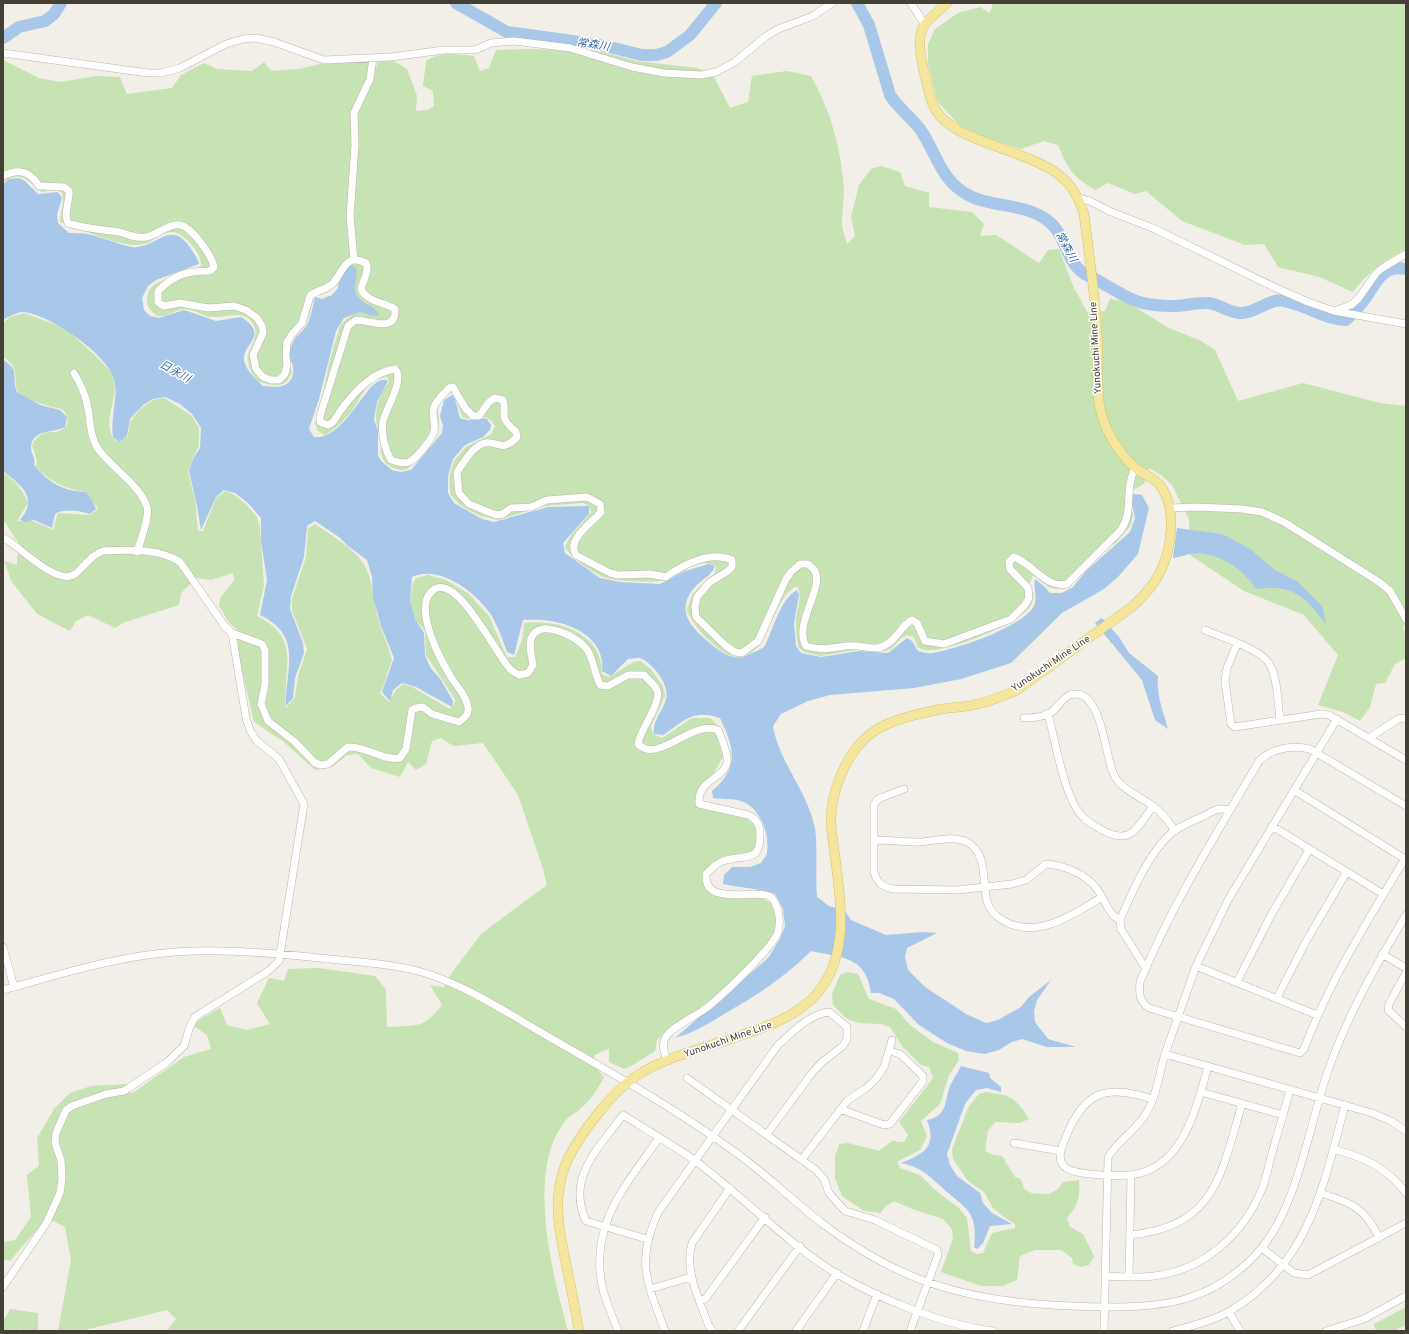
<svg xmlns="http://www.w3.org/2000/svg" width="1409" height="1334" font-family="Overpass,'Noto Sans JP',sans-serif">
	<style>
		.green { fill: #c7e2b3 }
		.water { fill: #a8c7e9 }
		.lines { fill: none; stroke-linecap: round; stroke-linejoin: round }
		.river { stroke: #a8c7e9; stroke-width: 12 }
		.minor-casing { stroke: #bcb8aa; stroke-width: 8 }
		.major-casing { stroke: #d8c46e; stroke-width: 10 }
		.minor { stroke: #fff; stroke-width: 7 }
		.major { stroke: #f4e69d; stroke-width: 9 }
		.labels { text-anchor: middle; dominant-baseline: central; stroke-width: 3; stroke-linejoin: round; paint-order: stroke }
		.street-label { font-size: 10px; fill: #444036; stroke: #fff }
		.water-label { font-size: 11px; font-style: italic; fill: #3a6ba5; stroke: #fff }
	</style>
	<rect width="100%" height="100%" fill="#f1efe7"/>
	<path class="green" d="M993 3H1406V249C1385 260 1367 273 1353 292L1319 277 1278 267 1264 244 1245 245 1182 221 1146 191 1135 194 1108 183 1095 190C1071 175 1069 170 1058 145L1044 141 1021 149 987 138 960 126 937 101 928 64V44L935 29 958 13 980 7 990 13Z
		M525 49 593 50 637 61 698 68 714 77 730 108 748 102 752 76 787 71 811 76C831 111 841 148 844 189 844 201 842 211 842 223 842 229 845 237 847 244L855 236 851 217 859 185 871 169 881 166 900 172 905 186 929 193V207L972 212 984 224 980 236 996 235 1039 263 1048 250 1059 249 1073 286 1087 312 1105 311 1110 299 1127 302 1167 327 1201 341 1215 350 1238 401 1303 383 1380 403 1406 406V625L1403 627 1406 636V658L1395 664 1385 683 1376 684 1370 707 1360 721 1343 712 1318 705 1338 655 1304 615 1244 591 1190 555 1189 519 1172 485 1161 475 1149 468 1144 484 1133 490 1131 502 1133 516 1131 525 1117 542 1103 551 1069 586 1056 589 1049 587 1033 575 1029 585 1034 596C1033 598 1033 602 1031 605 1022 623 946 653 926 650 923 650 920 648 917 647L914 637 907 635 900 639 891 649 884 651 861 649 820 656 804 652 799 648C796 639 796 629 796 620 797 607 803 598 797 586 769 596 767 683 719 649 705 638 693 626 687 610L692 594 715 573 716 566C694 556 683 576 665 580 651 583 617 582 603 577 592 572 570 557 565 547 570 533 583 524 591 512L589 506 583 503 543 506 498 520 480 516 460 505 450 494 449 477 454 461 466 447 491 434 495 426C484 409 477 422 462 417L456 400 452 392C427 405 444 415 437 430 429 444 418 459 406 470 395 471 383 465 381 453 380 448 382 442 381 437 380 431 376 425 376 419 375 406 381 392 389 382L387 377C366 379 362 397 351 412 344 421 335 429 325 435L318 431 315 423 322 399 329 363 340 326 346 319 357 313 338 284C330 292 325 295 314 296L309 316 293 336 289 347 288 360 292 372C289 379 286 385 277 385 272 385 265 384 260 382 253 378 246 363 248 355 250 346 259 337 254 326 246 308 228 318 213 317 204 317 196 310 187 309 170 308 161 328 148 306 146 302 147 295 149 291 158 275 179 281 193 274 196 273 199 268 201 265 201 257 195 249 190 243 165 216 159 247 133 245 113 243 79 229 60 222 60 211 65 203 62 193L55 189 42 192C27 182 23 169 3 182V60L39 78 61 82 96 76 120 77 127 94 172 88 181 75 204 63 217 69 252 71 264 62 271 71 299 69 328 62 366 61 376 68 378 62 393 61 407 69 417 96 416 111 428 110 434 106 433 91 423 86 426 61C440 51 458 54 474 56L480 71 489 68 496 50Z
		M24 313C35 317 60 325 69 332 77 339 107 365 111 373 124 394 96 426 118 442L128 436 130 422 141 408 155 399 164 398 191 415 199 428V446L193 458 188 472 195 500 198 531H203L216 498 225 491 233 494 246 504 257 517 260 527 264 586 257 616C303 640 282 667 286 708L295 697 298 676 307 649 292 611V599L306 557 308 528 315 524C328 533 356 550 363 563 374 580 373 603 379 622 383 635 389 647 392 660 387 671 386 683 380 693L389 702 395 691 403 684 414 688 450 709 456 701 426 655 425 631 415 619 410 603 412 586 416 578 428 575 446 580 468 593 489 616 507 657H515L522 640 524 623C558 619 603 633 602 674L609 677 633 662 640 661 651 669 663 686 665 696 651 726 653 734 662 738 692 718H710L722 729 719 743 723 757 714 773 701 785 698 802C709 805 720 809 731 813 756 821 763 827 753 854L720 859 704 874V887L715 894 733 899 760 898 774 904 777 919 775 932 757 957 701 1010 668 1030 657 1040 655 1051 633 1065 624 1069 609 1062V1049L594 1055 597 1069 604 1077C598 1089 590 1101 579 1110 574 1114 566 1118 563 1124 526 1175 553 1275 568 1331H167L176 1319 167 1310 81 1331H58L71 1260 65 1227 47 1218 10 1261 3 1259V1242L15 1240 31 1217 27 1175 39 1166 37 1138 54 1109 70 1093 91 1086 127 1084 131 1094 184 1057 211 1049 207 1035 194 1026 199 1020 220 1008 227 1025 246 1030 270 1024 257 1003 269 978 284 981 288 969 319 968 375 976 386 990 387 1027C415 1025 423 1030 442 1005L430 985 444 987 453 971 482 933 547 885 543 869 518 795 483 743 453 746 441 738 432 741 426 764 416 770 408 762 400 777 371 768 358 754 347 755 332 767 315 770 284 742 254 722 237 649 239 631 230 624 219 606 221 597 234 580 233 573 211 580 196 578 181 593 179 605 125 622 115 628 88 615 76 621 70 631 37 614 12 582 4 561 17 565V557L21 547 3 519V473C14 479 24 491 28 503L17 521H33L53 530 58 513 90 515 98 509 86 492C66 489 50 482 36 467L37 461 32 445C43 424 56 438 65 427 70 422 67 412 61 409 58 407 54 408 52 407 44 405 26 399 20 394 10 384 24 370 3 357V323L10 317Z
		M847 972 858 974 869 999 896 1009 910 1025 933 1042 958 1053 959 1060 949 1075 940 1104 921 1121 927 1136 920 1150 897 1162 900 1168 920 1175 936 1191 959 1208 967 1218 971 1251 976 1254 983 1253 992 1233 1015 1228V1224L1004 1217 993 1208 984 1192 967 1180 953 1159 952 1149 969 1106 979 1094 986 1092 1004 1095 1013 1099 1022 1108 1029 1119 1019 1123 995 1122 988 1131 985 1151 993 1155 1002 1156 1015 1177 1021 1179 1024 1189 1031 1193 1049 1194 1057 1190 1063 1182 1079 1180C1080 1198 1079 1204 1067 1218L1070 1227 1083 1234 1094 1256 1089 1265 1082 1267 1073 1264 1072 1258 1061 1250H1035L1020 1256 1017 1280 1003 1286H981L941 1272 953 1239 952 1229 943 1219 912 1209 894 1201 886 1206 880 1213 864 1211 842 1196 835 1178V1157L839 1144 848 1143 879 1151 892 1141 904 1142 908 1135 899 1122 933 1078 929 1067 921 1065 902 1046 890 1027 881 1024 859 1023 847 1019 833 1005 832 994 840 975Z
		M1406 1307V1325L1393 1331H1376L1374 1324Z
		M10 1309 38 1313V1331H23L20 1329 17 1331H3V1322Z"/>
	<path class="water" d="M19 178 25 181 38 194 58 192 62 198 57 215 58 223 69 233C75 233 81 233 87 234 102 237 117 244 132 247 155 250 169 219 189 246 193 252 197 257 199 264L156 280 148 286 142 298 144 310 150 316 159 318 184 310 216 321 241 317C273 337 237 345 245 364 248 372 257 380 263 386 278 388 295 388 293 367 293 363 289 359 289 355 289 351 292 344 294 340 296 336 301 333 304 329 311 320 312 308 315 297L322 299 332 295 338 288 340 278 351 265 356 267C359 276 353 285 356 293 359 304 375 304 379 315L374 316 360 312 344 318 336 331 319 399 309 429 314 437C348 441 368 370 388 381L377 402 374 420 378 430V455L381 461 392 470 401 472 411 470 442 433 443 426 440 416 444 400 452 395 455 399 460 418C471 423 477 417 487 419L491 425 490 430 483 437 465 445 453 459 448 476V493L454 503 482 519 494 522 548 507 589 506V514L563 543 565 553 600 578 620 582 660 584 685 571 709 564 715 566C711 577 701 579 694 588 677 609 688 624 705 639 718 650 733 664 750 654 754 652 760 650 764 647 766 644 768 639 769 636 776 621 782 598 797 590L799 595 794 623 796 646 801 653 821 657 859 651 888 653 907 638 912 641 918 651C922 652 928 654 933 653 957 649 1021 628 1034 606 1038 598 1033 587 1035 579L1046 588 1050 593H1062L1073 587 1086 571 1130 532 1135 518 1132 504 1133 494 1142 495 1149 508 1138 554 1118 577 1104 589 1062 613 1011 663 961 679 914 688 830 695 808 701 781 714 773 726C779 763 808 791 815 829 818 848 815 875 817 897L829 906 845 911 851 920 886 935 923 932 937 933 907 948 905 957 908 970 925 987 966 1014 986 1023 998 1020 1021 1007 1029 997 1051 980 1037 1000 1034 1011 1035 1022 1048 1039 1076 1047H1047L1022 1039 1012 1042 999 1050 985 1054 966 1051 947 1043 919 1025 894 999 879 993H871C866 956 842 958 811 951 785 977 756 996 724 1014 708 1024 693 1033 675 1038L768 958 780 939 785 926 783 909 775 894C758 888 741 888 723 884L724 875 732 867H750L761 863C763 860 766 856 767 853 770 834 760 807 741 801 733 798 722 800 713 798L712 791C740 768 734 747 720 718 692 709 686 720 663 735L654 734C652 720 663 712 666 699 670 685 653 663 640 658 637 657 632 659 628 659L611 676 602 671C607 631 555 616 523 620L514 655 507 652C503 641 499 629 493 618 479 594 440 564 412 577L410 601 415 619 424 633 425 655 430 667 441 680 453 701 452 707 416 687 402 683 393 690 390 701 382 692 394 658 381 626 373 597 372 577 367 560 348 546 339 537 315 521 307 526 304 557 291 596 290 609 303 643 304 653 295 678 293 698 286 706C285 668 304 636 260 615L267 580 261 541V518L248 503 235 493 224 490 216 497 201 530 197 506 189 471 193 459 200 448 201 428 192 414 180 404 165 397 153 399 143 405 130 419 127 436 119 442 113 437C110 418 119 396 114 379 107 354 49 314 23 312 17 312 8 317 3 320V184L9 179Z
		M3 359 11 366 14 371 15 386 17 392 40 405 60 410 67 417 65 427C54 433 32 429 31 447 31 454 36 458 34 465 49 483 63 491 86 492L92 500 96 509 90 514C79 511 65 508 55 514L52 528 34 520 25 522 20 520C39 498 21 485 3 471Z
		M1177 528 1222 534 1250 549 1275 570 1298 582 1322 606 1326 624C1305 597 1293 583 1256 589 1243 569 1222 555 1198 553 1190 553 1181 557 1173 558Z
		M1102 618 1119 637 1129 653 1158 676C1156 694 1163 711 1168 729L1155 720 1142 680 1095 623Z
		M961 1066 989 1073 990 1078 1001 1087V1092L987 1088 976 1090 965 1104 947 1154 950 1165 957 1176 980 1193 983 1203 992 1213 1012 1224 990 1226 983 1243 977 1249 974 1247C979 1208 962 1207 938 1184 925 1172 919 1167 901 1163 925 1153 937 1147 927 1120 948 1116 944 1102 950 1086 953 1079 958 1073 961 1066Z"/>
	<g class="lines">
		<path class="river" d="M456 3 507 32 601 45 642 55H656L667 52 690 35 716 3
			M857 3 869 25 890 95C898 108 911 117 920 129 938 155 940 182 972 197 995 207 1022 204 1044 218 1066 231 1064 259 1083 273 1087 276 1093 277 1097 280 1125 296 1134 305 1169 306 1182 307 1195 302 1208 303 1220 304 1231 314 1242 313 1258 312 1269 298 1285 301 1306 305 1323 319 1346 320 1353 313 1359 307 1365 299 1376 283 1382 264 1406 269
			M3 38 19 27 45 21 54 14 61 3"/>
		<g class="minor-casing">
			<path id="minor" d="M911 3 925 25
				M3 53 148 73H161L180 68 226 44 243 39 256 38 274 42 324 60 391 57 444 50H475L491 43 514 41 570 48 632 67 664 73 702 75 716 72 735 62 765 37 778 29 813 16 832 3
				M3 176C19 168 30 171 39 186L64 187 69 191C70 203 63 211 68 223 84 229 102 229 119 232 128 234 136 239 146 237 157 235 169 223 180 225 192 227 212 256 214 267L210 271C187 271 175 274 158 291V302L164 306 180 303 208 308 234 306 246 310 257 318 262 326 263 333 253 355 256 369 263 377 271 380H279L285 374 287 365 286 355 287 342 292 334 302 323 310 296C317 290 326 290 332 284 343 274 344 252 366 263 370 271 363 280 361 289 367 302 384 302 395 309 397 334 370 320 356 320L348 326 320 416V422L328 425 333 422C346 401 369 372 395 369 405 380 386 408 383 421 381 435 385 449 391 460 397 462 403 464 409 462 416 459 433 438 434 431 436 423 431 414 434 407 437 399 444 393 449 388L453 387 465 408 473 416H479L489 402 495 398 503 400C505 406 504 410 504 416 505 423 512 428 516 432L517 437C500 455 497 438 482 444 471 449 464 462 457 472L459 493 469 504 496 515 503 514 511 508 531 507 547 500 587 497 600 504 601 512C592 523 566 539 576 555L610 573 618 575 650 574 666 577C682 565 711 550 732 560V567L728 571 710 582 697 597 695 607 696 617 726 646 735 652 742 653 758 641 786 579 791 572 800 564H808C810 566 814 569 815 571 824 588 793 625 806 646 828 653 838 644 858 646 870 647 878 652 890 642 899 635 902 625 912 620L917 623 925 641 944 644 1011 619 1025 605 1029 598 1028 588 1010 569 1009 562 1014 557C1033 564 1046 589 1067 584L1121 530C1134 511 1124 489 1135 468
				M1078 198 1090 201 1109 211 1155 229 1276 288 1308 302 1334 311 1351 305 1358 299 1377 272 1384 267 1406 254
				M354 260 350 216 355 145 354 113 370 79 373 58
				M1334 311 1406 324
				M74 373C80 383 85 393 87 404 91 419 89 435 98 449 112 468 140 485 147 507 150 516 140 542 137 552
				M1170 508 1196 507 1242 509 1262 512 1284 522 1379 582 1390 591 1406 619
				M3 538 9 541C23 551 59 586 75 574 85 566 91 555 103 551 128 550 159 548 180 562L226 628 232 633 262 644 265 650V685L261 704 268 721 295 742 314 762 320 765 328 764 348 747C367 746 382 761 400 758L406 749 412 710 416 708 423 707 432 714 459 722C464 718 469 715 468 708 467 696 457 687 451 677 440 659 414 610 431 592 455 566 498 659 511 670 513 672 516 673 519 675L528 673 533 665C532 657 527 643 533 635 543 620 574 636 584 646 593 654 594 673 600 685L608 686 628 675H644C648 680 655 685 657 690 662 703 640 729 638 744 658 765 692 719 718 730 721 738 726 748 727 757 730 780 697 776 699 804L748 815C756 818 759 823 760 832 761 865 746 853 723 861 716 863 711 869 706 874 704 907 753 889 769 896 775 899 776 906 778 911 780 919 780 925 778 932 773 948 717 1001 702 1011 692 1018 678 1024 669 1033 660 1041 664 1052 667 1061
				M1205 630C1223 638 1262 649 1270 665 1278 678 1278 706 1280 720
				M1237 644 1227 668 1225 681 1231 724 1235 727 1321 714 1329 715 1406 760
				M1046 714 1049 718C1056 744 1065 801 1084 818 1089 823 1096 826 1102 830 1131 846 1137 828 1153 806
				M1024 718C1034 718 1045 717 1053 711 1061 704 1065 693 1077 694 1101 696 1105 751 1112 770 1118 789 1138 795 1153 806 1162 812 1169 822 1175 831
				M1369 738 1398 719 1406 718
				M904 789 878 799 874 805V872C878 884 882 887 894 889L958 890 1012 884 1026 880 1046 864C1063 865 1086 874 1096 888 1105 898 1108 915 1120 920
				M1294 790 1405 859
				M1406 806 1310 749C1293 745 1272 748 1259 761 1217 833 1172 904 1140 982 1139 994 1139 1001 1149 1008L1300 1053 1304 1049C1330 980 1368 920 1406 857
				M1272 826 1383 894
				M874 840C889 840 904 842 920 842 936 841 952 835 967 842 988 853 982 882 987 901 989 910 995 916 1004 921 1037 940 1074 914 1102 897
				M3 947 14 987
				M1382 954 1406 968
				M1196 966 1317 1015
				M1146 969 1121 929 1120 920C1132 892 1150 850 1174 831 1183 825 1192 821 1202 817 1213 811 1218 807 1230 810
				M1406 973 1389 1004 1388 1010 1406 1027
				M1237 982 1270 917 1309 850
				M3 990C51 977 98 962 147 955 208 946 269 953 330 959 365 963 401 964 434 976 475 991 511 1015 549 1037 612 1073 676 1109 735 1152 766 1174 793 1201 823 1224 855 1248 892 1270 930 1283 986 1302 1044 1306 1102 1307 1166 1308 1215 1301 1260 1250 1298 1206 1309 1125 1328 1071 1347 1016 1376 965 1406 915
				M1277 998 1304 945 1346 873
				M1165 1054 1196 966 1228 900 1337 719
				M687 1078 816 1170 824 1179 829 1193 845 1211 875 1220 937 1250 938 1255 910 1331
				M1201 1092 1283 1115
				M1152 1099C1104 1083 1083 1093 1065 1139 1062 1147 1057 1157 1063 1165 1068 1173 1091 1174 1100 1175 1110 1175 1120 1176 1130 1175 1183 1170 1196 1108 1208 1067
				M840 1109 884 1125 890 1124 923 1081V1076L900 1054 890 1051
				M1014 1143 1061 1151
				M1333 1149C1363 1157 1388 1168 1406 1193
				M802 1159 848 1100 865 1089 876 1079 884 1067 892 1040
				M1320 1193C1350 1202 1366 1208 1379 1238
				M1130 1235C1216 1227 1221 1174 1242 1104
				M647 1239 586 1221C566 1177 599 1148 623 1115 647 1130 673 1145 697 1162 743 1197 788 1244 837 1274 880 1299 943 1325 993 1331
				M1262 1248 1294 1273 1308 1275 1406 1223
				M1105 1276C1121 1277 1138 1278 1154 1276 1204 1270 1243 1235 1262 1189 1266 1179 1268 1168 1271 1157 1277 1135 1284 1112 1290 1090
				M1129 1277 1131 1175
				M3 1287 47 1222 60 1193 62 1179 61 1160 55 1143 56 1133 66 1110 72 1106 106 1094 124 1091 166 1063 184 1046 190 1026 195 1017 267 972 279 961 304 804 279 759 256 740 250 730 246 718 232 633
				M650 1289 691 1277
				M700 1301 706 1298 765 1217
				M1229 1312 1240 1331
				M618 1331C613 1318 607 1304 603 1290 588 1226 625 1186 659 1138
				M665 1331C647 1282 635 1261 659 1211L778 1045C792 1033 809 1014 829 1012L847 1027V1039L843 1046 822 1062 812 1073 767 1134
				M712 1331 708 1324C699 1298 684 1271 692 1243L730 1188
				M738 1331 800 1246
				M796 1331 837 1273
				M863 1331 877 1294
				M1104 1331 1108 1157C1117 1142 1133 1132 1143 1118 1156 1101 1159 1074 1165 1054L1372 1113 1391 1121 1406 1131
				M1173 1331C1191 1326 1213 1321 1230 1311 1309 1264 1323 1188 1345 1105
				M1326 1331 1364 1319 1406 1296"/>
		</g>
		<g class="major-casing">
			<path id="major" d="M579 1331C575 1307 570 1283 565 1259 561 1239 557 1219 558 1200 559 1186 562 1171 568 1159 581 1132 615 1088 641 1073 666 1058 696 1050 723 1041 756 1030 796 1020 819 991 851 951 840 895 834 849 833 840 831 830 831 821 831 801 837 782 846 764 853 751 863 738 876 730 894 719 917 714 937 710 949 707 962 708 973 705 989 702 1003 696 1017 690L1133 606C1142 597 1152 588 1158 576 1172 552 1178 507 1159 484 1152 476 1142 474 1134 467 1118 452 1104 429 1100 408 1095 383 1099 357 1097 332 1095 293 1089 253 1084 214 1080 203 1076 192 1067 182 1035 148 952 145 934 107 929 97 927 83 924 72 921 58 916 37 925 24 931 17 940 10 947 3"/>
		</g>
		<use href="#minor" class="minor"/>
		<use href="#major" class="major"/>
	</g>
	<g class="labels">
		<g class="street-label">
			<text transform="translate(1096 348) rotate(-93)">Yunokuchi Mine Line</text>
			<text transform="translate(1051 664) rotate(-34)">Yunokuchi Mine Line</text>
			<text transform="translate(728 1040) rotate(-19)">Yunokuchi Mine Line</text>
		</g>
		<g class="water-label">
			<text transform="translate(593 45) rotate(9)">常森川</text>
			<text transform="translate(1066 247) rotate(61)">常森川</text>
			<text transform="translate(175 372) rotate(29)">日永川</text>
		</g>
	</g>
	<rect width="1409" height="1334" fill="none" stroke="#444036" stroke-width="8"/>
</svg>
